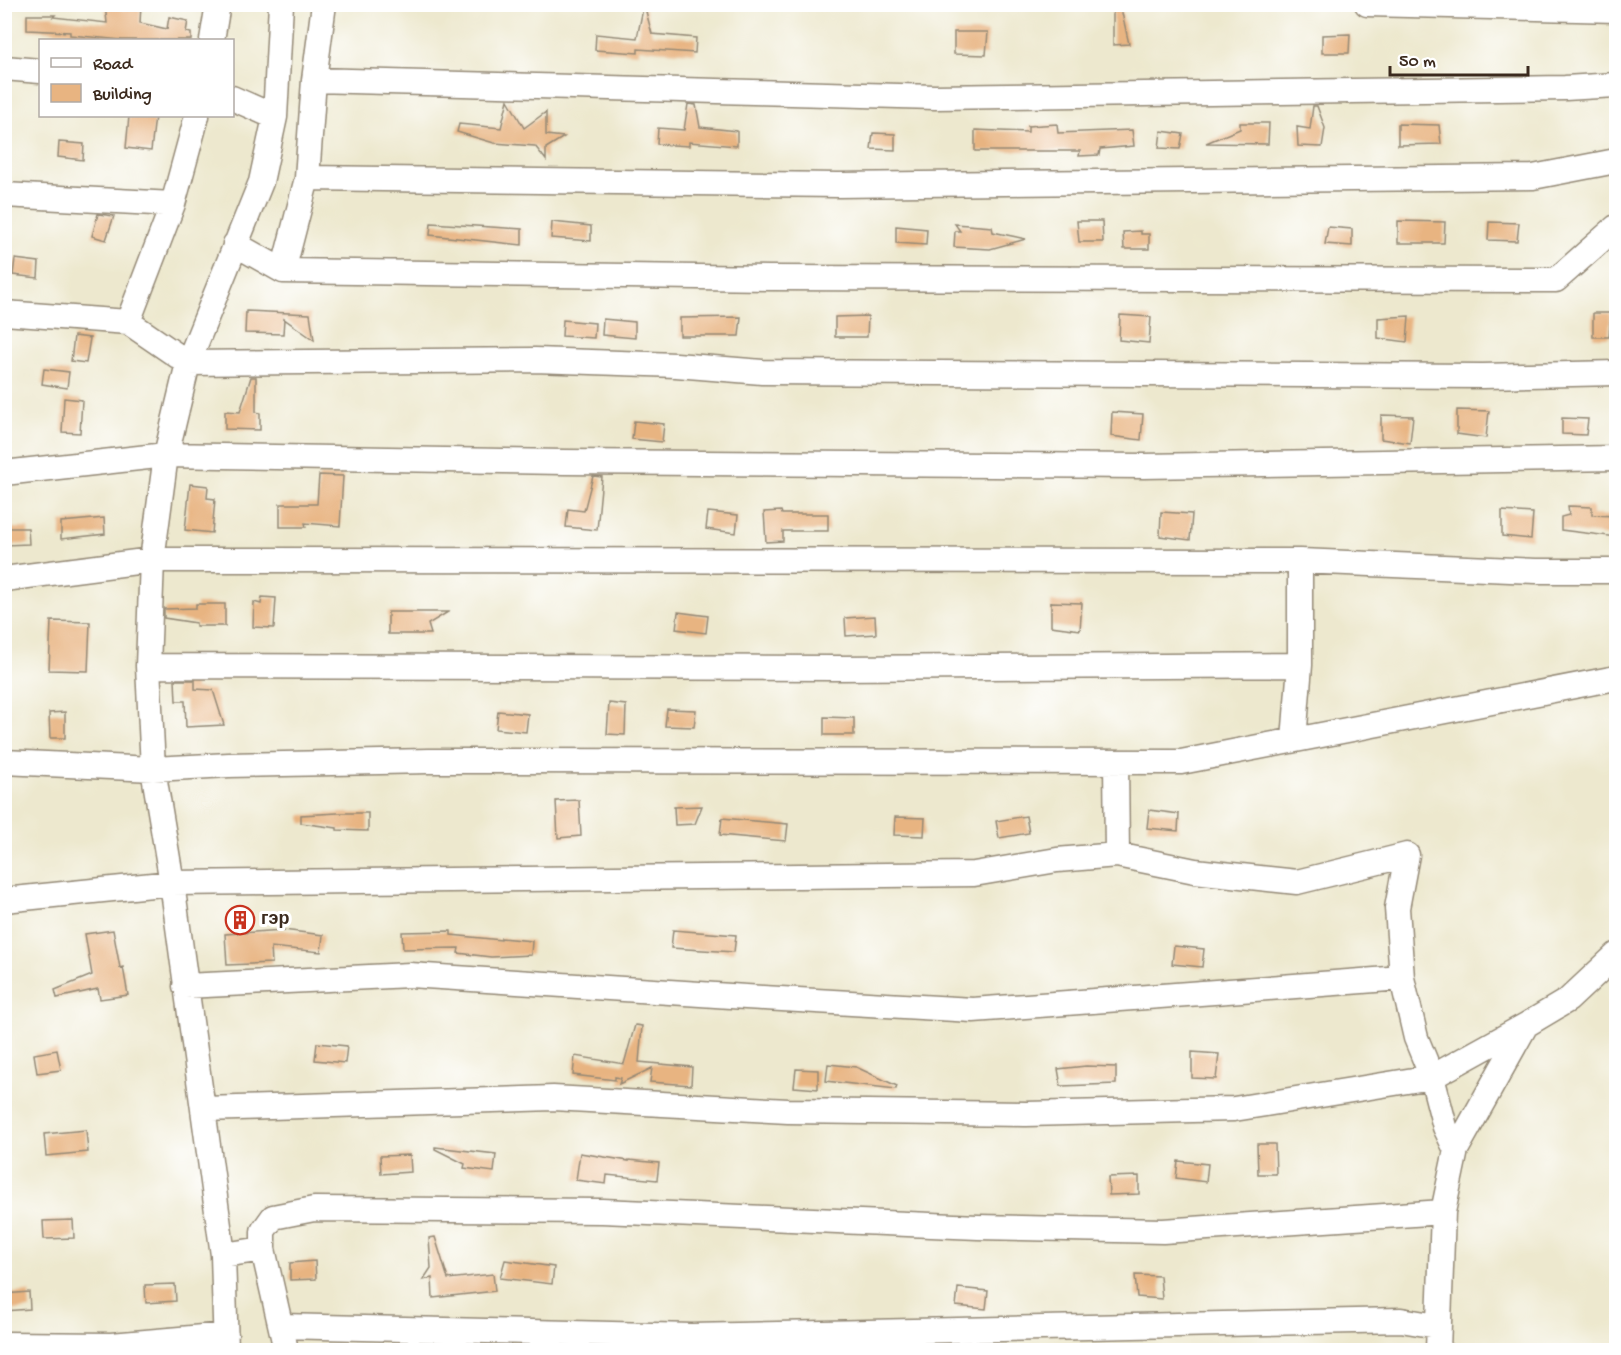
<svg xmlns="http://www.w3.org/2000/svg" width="1621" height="1355" font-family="'Gochi Hand',sans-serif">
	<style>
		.building { fill: #e8b481 }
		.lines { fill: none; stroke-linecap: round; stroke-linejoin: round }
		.minor-casing { stroke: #948976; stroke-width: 27 }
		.minor { stroke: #fff; stroke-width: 24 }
		.labels { text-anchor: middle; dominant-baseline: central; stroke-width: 6; stroke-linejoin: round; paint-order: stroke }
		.poi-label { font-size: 18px; font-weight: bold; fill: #3b2a1e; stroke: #fff; text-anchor: start }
	</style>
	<rect width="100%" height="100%" fill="#fff"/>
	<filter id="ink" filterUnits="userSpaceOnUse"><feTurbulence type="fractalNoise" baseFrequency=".0167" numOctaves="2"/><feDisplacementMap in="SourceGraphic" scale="12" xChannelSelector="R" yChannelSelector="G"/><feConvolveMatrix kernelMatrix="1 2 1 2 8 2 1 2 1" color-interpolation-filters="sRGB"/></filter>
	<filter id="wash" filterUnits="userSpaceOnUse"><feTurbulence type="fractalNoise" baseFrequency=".008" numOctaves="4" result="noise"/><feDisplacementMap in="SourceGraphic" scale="24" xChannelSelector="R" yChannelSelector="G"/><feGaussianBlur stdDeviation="1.35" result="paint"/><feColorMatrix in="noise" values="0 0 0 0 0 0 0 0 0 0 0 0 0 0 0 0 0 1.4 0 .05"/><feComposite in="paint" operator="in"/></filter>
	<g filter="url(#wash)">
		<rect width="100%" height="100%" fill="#ede8ce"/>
		<g id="blocks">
			<path class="building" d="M105 4H115L123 10 141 4 140 23 167 29 169 17 188 21 186 32 191 33V40H122L70 35V32L27 30V15H55L53 17 107 23Z
				M644 4 652 34 696 38 695 53 638 49V53L595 50 596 34 637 38Z
				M1113 4H1120L1129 44 1113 45Z
				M954 32H988L986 55 954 54Z
				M1350 34 1349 53H1322V35Z
				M508 100 524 128 546 112V135L564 137 546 148V160L535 146 494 143 457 132 459 124 501 128Z
				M688 104 696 105 700 127 737 131V146L689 142V146L657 144 658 128 684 130Z
				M1313 106H1317L1325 128 1322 147 1298 146 1297 127 1310 129Z
				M129 116H155L151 151 126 148Z
				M1240 123H1269L1268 144 1206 143 1240 129Z
				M1057 124 1058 133 1132 130 1134 146 1100 149 1099 155 1079 156 1080 151H975V130L1028 132V126Z
				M1398 124 1439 125 1441 144 1398 145Z
				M1161 131 1183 134 1180 149 1159 148Z
				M873 133 895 134V150L871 149Z
				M59 142 84 144 83 160 58 157Z
				M98 214 114 216 106 240 92 236Z
				M1077 221H1102L1103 242H1079Z
				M1398 221 1445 222 1444 243H1398Z
				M552 222 591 226V241L551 238Z
				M1489 222 1519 223 1517 241 1488 240Z
				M431 223 522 229V245L430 235Z
				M955 224 992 227 993 232 1026 239 990 249 954 247 955 231H960Z
				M896 226 927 229 926 245 896 243Z
				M1328 227 1352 229V246L1325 244Z
				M1141 231V234H1149V249H1124L1123 232Z
				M15 259 39 262 38 278 13 275Z
				M246 311 310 314 314 340 284 319 283 334 245 333Z
				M1593 313H1611L1609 337H1593Z
				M1120 315 1151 317 1149 343 1119 340Z
				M868 316 867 337H835V317Z
				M1409 316 1407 342 1378 338V318Z
				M741 317 739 336H680V318Z
				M603 319 635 322V338L602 335Z
				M563 320 595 323 594 338 562 336Z
				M74 336 90 338 86 363 71 361Z
				M44 369 69 372 67 388 42 384Z
				M251 377H256V412L260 413V430L225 429V411L240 412Z
				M64 398 82 400 80 433 62 432Z
				M1457 410 1489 411 1486 438 1457 434Z
				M1112 412 1143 414 1141 440 1111 436Z
				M1381 415 1413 416 1410 443 1381 439Z
				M1562 418 1588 419 1586 435 1562 434Z
				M634 421 664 424 662 442 632 439Z
				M319 475 343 476 340 526 305 523 306 527H280V504H317Z
				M593 476 602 477 597 530 566 527 568 509 584 511Z
				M190 484 208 486 207 498 215 499 212 533 185 530Z
				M1568 506 1592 507V515L1617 516V537L1561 530V517L1569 515Z
				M781 511 782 514H828V531H783V541L766 542 764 512Z
				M1502 511 1533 513 1531 539 1502 536Z
				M708 512 738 515 736 533 706 529Z
				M1161 512 1192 514 1190 540 1160 536Z
				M104 518 105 534 61 539V522Z
				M4 528H28L29 544 4 545Z
				M262 597 276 598 274 628 253 627 254 602 261 604Z
				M1051 602 1082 603 1080 630 1051 626Z
				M196 604H225V626H196V623L164 618V609L196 608Z
				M388 612H448L428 624 431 634H388Z
				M678 612 708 616 706 633 676 629Z
				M875 616 876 634 846 636 845 618Z
				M51 621 90 622 88 671 49 670Z
				M175 680H195V689L213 690 224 725 186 727 185 701H176Z
				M609 703 626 705 625 735 607 734Z
				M667 709 696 710 694 727 665 726Z
				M498 711 528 714 526 732 496 729Z
				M65 712V738H50L49 713Z
				M824 717 854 718V735H824Z
				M579 800 581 836 558 838 556 801Z
				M702 806 695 824 675 825 674 807Z
				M1149 810 1179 814 1178 831 1147 828Z
				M338 813H368V831L337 830V828L301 823V815Z
				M1026 816 1029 833 999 838 996 821Z
				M895 817 925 818 924 836 894 835Z
				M722 818 788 824 786 841 720 835Z
				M113 930 120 968 123 967 128 995 100 999 98 989 57 998 55 990 92 975 85 934Z
				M283 930 323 935 321 952 271 947 272 963 227 965 225 934Z
				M673 930 736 935 734 952 671 948Z
				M451 931V935L501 940V938L532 941 531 955 491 957 458 953 459 948 403 949 402 932Z
				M1174 946 1204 949 1202 967 1172 964Z
				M635 1025 642 1026 639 1062 692 1067 691 1085 650 1082 652 1068 619 1084 621 1078 615 1077V1080L573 1075 575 1056 624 1064Z
				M317 1043 347 1046 345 1063 315 1060Z
				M57 1050 61 1070 37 1073 34 1054Z
				M1192 1052 1219 1054 1216 1079 1192 1078Z
				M828 1064 856 1067 897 1086 896 1089 826 1081Z
				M1086 1066 1116 1067V1084L1061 1086 1058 1069Z
				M796 1069 818 1070V1089L794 1087Z
				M86 1130 88 1152 46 1156 44 1134Z
				M1257 1144H1275L1276 1174H1258Z
				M435 1147 496 1154 494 1172 464 1168 465 1164 435 1149Z
				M580 1153 629 1161V1160L659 1163 657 1180 607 1175 606 1184 576 1180Z
				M410 1155 411 1172 381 1174 380 1156Z
				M1178 1161 1208 1164 1206 1182 1176 1178Z
				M1139 1176V1194L1109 1195 1108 1177Z
				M73 1220 74 1238 44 1239 43 1221Z
				M435 1237 448 1279 493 1274 495 1291 433 1298 432 1278 423 1280 431 1268 429 1238Z
				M505 1260 554 1267 552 1284 500 1278Z
				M315 1261 316 1279 290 1280V1263Z
				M1135 1275 1160 1276 1162 1299 1137 1297Z
				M175 1284 176 1301 146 1303 145 1285Z
				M958 1288 988 1291 986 1309 956 1306Z
				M29 1292 30 1309 4 1311V1294Z"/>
		</g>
	</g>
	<g filter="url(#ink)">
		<use href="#blocks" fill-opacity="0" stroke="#948976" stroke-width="1.5"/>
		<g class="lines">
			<g class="minor-casing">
				<path id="minor" d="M1367 4 1616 10
					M212 40 218 4
					M4 68 40 71
					M314 80 935 97 1565 88 1616 85
					M232 98 275 117
					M307 178 838 185 1533 177 1616 161
					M4 195 173 204 197 116
					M235 244 283 271 769 278 1556 280 1616 227
					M283 271 307 178 314 80 324 4
					M4 313 128 322 188 363 535 360 676 365 762 372 1483 376 1616 373
					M128 322 173 204
					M4 473 166 455 564 462 1144 466 1616 458
					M4 579 152 560 1300 561 1536 571H1616
					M148 666 836 668 1300 665
					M1294 740 1300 665V561
					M4 762 153 769 229 765 429 761 1181 762 1616 678
					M1116 762 1117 855
					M4 900 172 883 974 874 1057 860 1117 855 1195 871 1297 882 1407 855 1397 908 1402 978 1416 1038 1432 1077 1445 1127 1456 1150
					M185 986 410 975 746 997 973 1010 1402 978
					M204 1109 553 1098 788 1111 1026 1114 1234 1109 1432 1077 1526 1025
					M263 1249V1231L273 1217 314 1209 602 1211 978 1227 1163 1231 1443 1212
					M223 1255 263 1249 286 1350
					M281 1326 692 1336 1401 1320 1437 1326
					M4 1344 111 1345 226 1335
					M226 1350 223 1255 172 883 153 769 148 666 152 560 166 455 188 363 261 182 275 117 281 4
					M1438 1350 1443 1212 1456 1150 1526 1025 1568 1000 1616 955"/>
			</g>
			<use href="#minor" class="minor"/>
		</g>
	</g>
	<defs>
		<g id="building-ring" transform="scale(1.5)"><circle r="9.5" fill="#fff" stroke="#c8321e" stroke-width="1.5"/><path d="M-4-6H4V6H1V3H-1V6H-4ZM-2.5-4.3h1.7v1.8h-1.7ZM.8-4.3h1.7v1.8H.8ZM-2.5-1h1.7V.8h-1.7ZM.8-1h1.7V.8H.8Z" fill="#c8321e"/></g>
	</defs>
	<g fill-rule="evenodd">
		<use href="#building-ring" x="240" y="920"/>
	</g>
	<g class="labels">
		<g class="poi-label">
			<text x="261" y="920">гэр</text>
		</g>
	</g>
	<rect width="1621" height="1355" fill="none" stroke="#fff" stroke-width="24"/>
	<rect x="39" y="39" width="195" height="78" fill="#ffffff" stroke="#b1aaa5" stroke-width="1.5"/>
	<rect x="51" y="58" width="30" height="9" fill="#ffffff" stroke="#b1aaa5" stroke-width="1.5"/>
	<text x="93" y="69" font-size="18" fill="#3b2a1e">Road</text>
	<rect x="51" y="84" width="30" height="18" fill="#e8b481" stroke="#b1aaa5" stroke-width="1.5"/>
	<text x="93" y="99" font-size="18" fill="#3b2a1e">Building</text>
	<path d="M1390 66v9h138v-9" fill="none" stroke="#3b2a1e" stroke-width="3"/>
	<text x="1399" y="66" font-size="18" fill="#3b2a1e" stroke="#ffffff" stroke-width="4.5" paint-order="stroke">50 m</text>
</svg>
